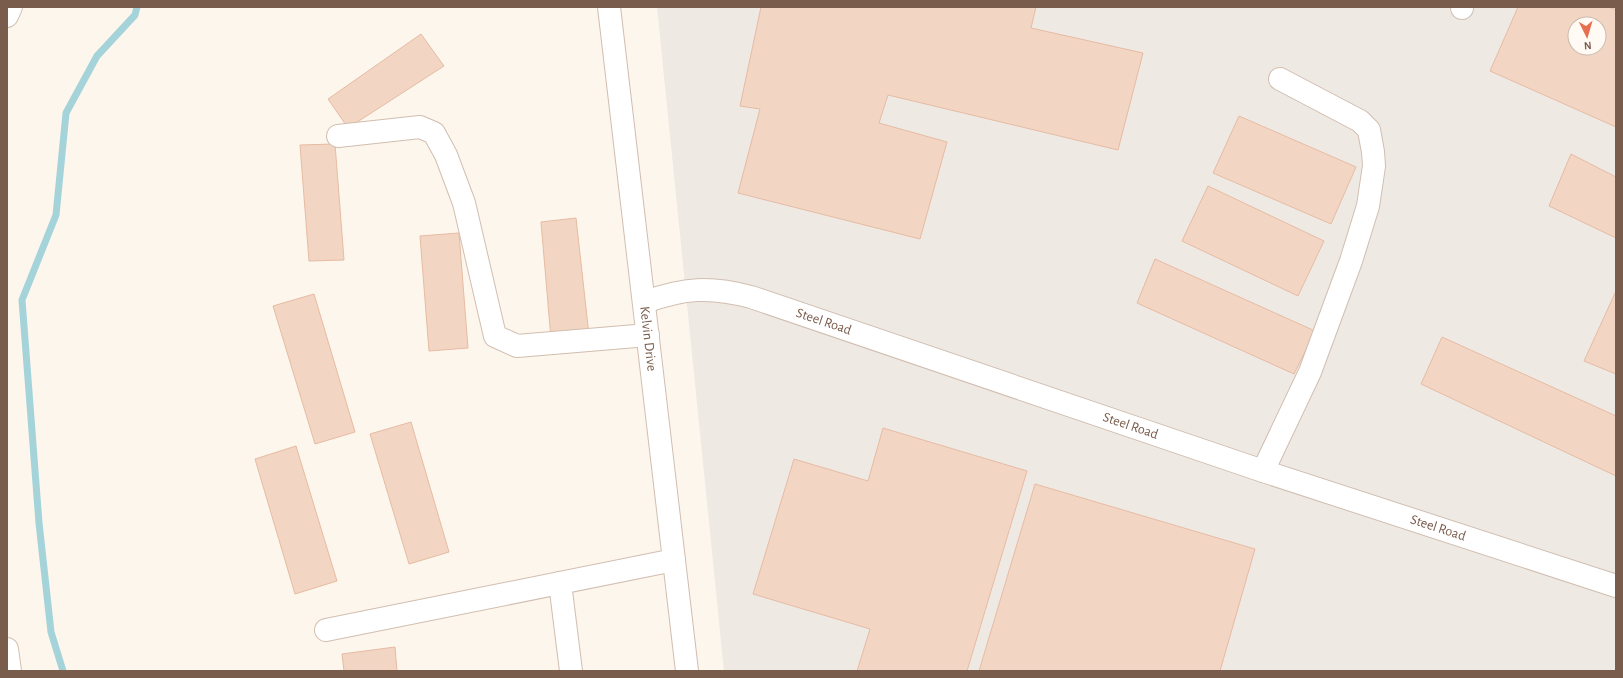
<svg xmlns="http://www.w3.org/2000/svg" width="1623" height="678" font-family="'Alegreya Sans',sans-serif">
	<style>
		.industrial { fill: #efe9e4; fill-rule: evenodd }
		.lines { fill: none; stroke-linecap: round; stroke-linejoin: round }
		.stream { stroke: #a5d3da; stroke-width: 7 }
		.building { fill: #f3d5c3; stroke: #e6bba3; fill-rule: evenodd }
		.minor-casing { stroke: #d1beb0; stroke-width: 24 }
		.minor { stroke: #fff; stroke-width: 22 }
		.labels { text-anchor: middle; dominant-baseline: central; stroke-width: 3.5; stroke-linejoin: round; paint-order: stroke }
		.street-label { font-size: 14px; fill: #7a5c4d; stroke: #fffaf3 }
	</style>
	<rect width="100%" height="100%" fill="#fdf6ec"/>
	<path class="industrial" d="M657 7H1616V671H724ZM1575 24H1599V48H1575Z"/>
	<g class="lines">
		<path class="stream" d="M63 671 51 632 39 523 22 300 56 215 66 113 97 56 135 15 137 7"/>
	</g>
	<path class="building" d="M761 7H1036L1031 28 1143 53 1118 150 888 95 879 123 947 142 920 239 738 193 760 109 740 106Z
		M1518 7H1609L1616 10V127L1490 71ZM1575 24H1599V48H1575Z
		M421 34 444 66 348 128 328 99Z
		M1239 116 1356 167 1331 224 1213 173Z
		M335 144 344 260 309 261 300 145Z
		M1571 154 1616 177V238L1549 206Z
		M1208 186 1324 241 1298 296 1182 241Z
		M576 218 589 335 551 339 541 222Z
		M459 233 468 348 429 351 420 236Z
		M1155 259 1315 331 1294 374 1137 303Z
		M1616 291V374L1584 361Z
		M314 294 355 432 315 444 273 306Z
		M1442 337 1616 416V476L1421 384Z
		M411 422 449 552 409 564 370 434Z
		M883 428 1027 471 967 671H857L870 629 753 594 794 459 868 481Z
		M296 446 337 581 295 594 255 459Z
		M1035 484 1255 549 1220 671H979Z
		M395 647 397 671H344L342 654Z"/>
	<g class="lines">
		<g class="minor-casing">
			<g id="minor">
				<path id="s1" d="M609 7 687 671"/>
				<path d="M1462 8V7"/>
				<path d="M7 16 11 7"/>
				<path d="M338 136 420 127 434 133 446 155 464 203 495 336 517 346 648 335"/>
				<path id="s2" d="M645 302C684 288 710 286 751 297L1263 471 1616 586"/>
				<path d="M1263 471 1310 372 1351 261 1368 206 1374 166 1373 152 1369 130 1360 121 1280 79"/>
				<path d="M560 583 571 671"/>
				<path d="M326 630 674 560"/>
				<path d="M7 649 10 671"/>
			</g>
		</g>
		<use href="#minor" class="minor"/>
	</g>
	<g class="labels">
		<g class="street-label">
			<text stroke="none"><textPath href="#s2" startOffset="185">Steel Road</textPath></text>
			<text stroke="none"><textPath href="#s1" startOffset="334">Kelvin Drive</textPath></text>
			<text stroke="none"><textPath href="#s2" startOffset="509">Steel Road</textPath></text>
			<text stroke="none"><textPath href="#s2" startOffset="833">Steel Road</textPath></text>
		</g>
	</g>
	<rect width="1623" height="678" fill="none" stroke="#7a5c4d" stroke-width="16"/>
	<g transform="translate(1587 36) rotate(175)"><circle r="19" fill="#fffaf3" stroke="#cabbb1"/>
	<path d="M0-3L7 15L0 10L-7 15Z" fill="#e76f51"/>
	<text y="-6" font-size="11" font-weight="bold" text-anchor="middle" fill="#7a5c4d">N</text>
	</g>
</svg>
